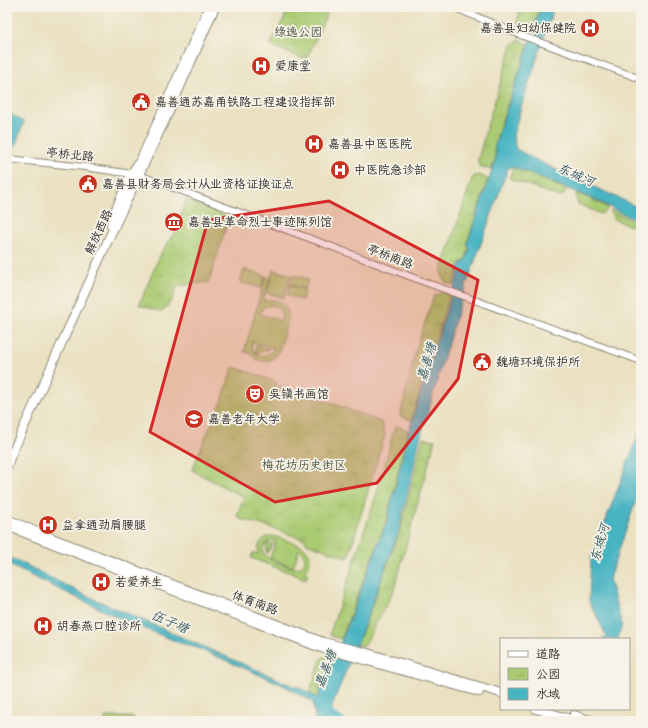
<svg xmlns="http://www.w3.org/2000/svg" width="648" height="728" font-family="Pangolin,'LXGW WenKai TC',sans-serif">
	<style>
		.grass { fill: #abcb73; stroke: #6b7b4f; fill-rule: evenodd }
		.park { fill: url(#park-tufts); stroke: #6b7b4f }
		.water { fill: #47b4c2; stroke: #397076 }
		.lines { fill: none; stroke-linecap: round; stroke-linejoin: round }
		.river { stroke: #47b4c2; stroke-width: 8 }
		.minor-casing { stroke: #8a8676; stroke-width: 8 }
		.major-casing { stroke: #8a8676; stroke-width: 10 }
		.minor { stroke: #fff; stroke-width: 6 }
		.major { stroke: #fff; stroke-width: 8 }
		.marked { fill: #d62828; fill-opacity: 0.2; stroke: #d62828; stroke-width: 3; stroke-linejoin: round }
		.labels { text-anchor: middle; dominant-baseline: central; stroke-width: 3.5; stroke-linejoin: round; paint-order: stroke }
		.poi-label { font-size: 12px; fill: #2b2b2b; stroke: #f7f3e8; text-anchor: start }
		.park-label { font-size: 12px; fill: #4b533d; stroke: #f7f3e8 }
		.street-label { font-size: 12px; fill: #2b2b2b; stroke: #f7f3e8 }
		.water-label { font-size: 13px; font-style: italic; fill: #355b60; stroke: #f7f3e8 }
	</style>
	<defs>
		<pattern id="park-tufts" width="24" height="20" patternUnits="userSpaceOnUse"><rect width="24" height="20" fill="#abcb73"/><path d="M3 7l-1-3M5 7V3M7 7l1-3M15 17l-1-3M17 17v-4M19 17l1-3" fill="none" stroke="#93ae64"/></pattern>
	</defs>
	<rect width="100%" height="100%" fill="#f7f3e8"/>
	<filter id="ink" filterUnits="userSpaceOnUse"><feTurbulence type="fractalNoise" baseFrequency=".025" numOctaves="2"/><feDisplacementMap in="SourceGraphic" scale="8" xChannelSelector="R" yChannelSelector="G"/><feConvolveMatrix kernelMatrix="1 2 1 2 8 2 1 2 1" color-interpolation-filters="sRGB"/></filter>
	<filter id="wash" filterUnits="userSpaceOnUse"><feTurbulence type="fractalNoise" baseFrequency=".012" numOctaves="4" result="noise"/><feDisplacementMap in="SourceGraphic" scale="16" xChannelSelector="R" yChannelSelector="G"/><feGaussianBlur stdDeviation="0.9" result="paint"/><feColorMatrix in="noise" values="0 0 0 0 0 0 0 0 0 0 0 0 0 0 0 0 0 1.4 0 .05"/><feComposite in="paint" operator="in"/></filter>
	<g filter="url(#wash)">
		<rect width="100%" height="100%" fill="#eae1c1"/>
		<path class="grass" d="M244 270 265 276 261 288 240 282Z
			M273 270 291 275 284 298 267 293Z
			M293 275 308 279 305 289 290 284Z
			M266 276 270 278 263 301C274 298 288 301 288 315 288 321 286 328 284 333 282 340 281 348 277 354 270 365 255 362 249 352H244ZM271 305C279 307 283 312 281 321L260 314C261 309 265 306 271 305ZM252 341 273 348H274C270 355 263 358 256 353L269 349 256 345V353L252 348Z
			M290 285 305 290 302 300 287 295Z
			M273 536C278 537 283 539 288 541 293 543 299 544 303 547 313 553 311 565 304 572L308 574 306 579 251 558 253 553 258 554C257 544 262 537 273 536ZM270 541H276L270 558 293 567 299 550C309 557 306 568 294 568 285 565 253 558 266 543L267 554 273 544 267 543Z"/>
		<path class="park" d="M274 7H330L306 60 270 45 286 15Z
			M521 7H540L532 32 521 28 517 22Z
			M519 40 529 44 499 129 494 151 495 152V159L491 170 479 166 478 160 487 126 512 45Z
			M515 168 566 189 564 195 559 197 509 178 513 169Z
			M479 175 488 179 468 240 469 248 465 262 462 261 460 263 453 285 445 282 441 272 472 179 474 176Z
			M577 193 608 207 607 210 601 214 578 204 576 197Z
			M186 200 220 213C226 217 226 220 226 227L209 282 177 286 172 300 162 312 139 305 161 253 175 232Z
			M611 210 641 225V230L613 219 612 214 610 212Z
			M443 292 450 294 411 420 400 416 415 352 434 296Z
			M233 367 249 372 276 382 277 385 321 399 381 422 385 434 348 558 306 543V540L266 526 240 519 237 514 244 499 243 497 192 470 207 434 221 403Z
			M395 426 408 430 387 519 341 639 331 636 330 633 377 493Z
			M423 438 435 440 394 590 364 646 357 645 400 531Z
			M323 657H325L333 660 325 680 320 688 318 698 309 694 321 659Z
			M105 717H134V721H105Z"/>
		<path class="water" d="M541 7H554L523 101 513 135 516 149C556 172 600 188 641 209V223L598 201 514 167 508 168 460 303 421 435 399 530 364 626 333 703 329 721H314L315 718 313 702 283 685 204 651 188 645 180 643 119 618 7 564V557L18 561 85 595 296 687H298L314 696 318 698 321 688 327 679 387 521 409 430 462 262H465L470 248 468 247 469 245 467 244 496 159V151L494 150 499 131 527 51Z
			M7 112 24 122 14 149 7 158V138L10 135V127L7 125Z
			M641 428V486L609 579 622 625 618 639H603L606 635 589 601 591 558Z"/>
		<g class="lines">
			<path class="river" d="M321 711 341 721"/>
		</g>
	</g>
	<g filter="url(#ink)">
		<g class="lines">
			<g class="minor-casing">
				<path id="minor" d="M453 7 523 36 641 79
					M7 159 85 167 139 175 322 243 430 284 447 290 641 361"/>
			</g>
			<g class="major-casing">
				<path id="major" d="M111 225 114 213 131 174 141 159 209 7
					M7 467 10 458 109 238 174 101 215 7
					M7 519 44 535 195 593 323 642 364 652 501 693
					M7 526 321 648 479 692
					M536 709 578 721
					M574 715 593 721"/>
			</g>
			<use href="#minor" class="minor"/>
			<use href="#major" class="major"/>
		</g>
	</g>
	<path class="marked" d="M329 201 478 280 458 379 377 483 275 502 150 432 208 220Z"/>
	<defs>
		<g id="hospital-disc" transform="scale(1)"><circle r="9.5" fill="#c8321e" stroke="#f7f3e8"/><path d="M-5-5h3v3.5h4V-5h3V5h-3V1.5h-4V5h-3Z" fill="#fff"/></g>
		<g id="civic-disc" transform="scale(1)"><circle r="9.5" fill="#c8321e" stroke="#f7f3e8"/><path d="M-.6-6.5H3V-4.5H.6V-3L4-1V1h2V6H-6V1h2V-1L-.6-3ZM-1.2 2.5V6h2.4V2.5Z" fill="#fff"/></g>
		<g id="museum-disc" transform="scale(1)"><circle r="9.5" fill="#c8321e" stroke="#f7f3e8"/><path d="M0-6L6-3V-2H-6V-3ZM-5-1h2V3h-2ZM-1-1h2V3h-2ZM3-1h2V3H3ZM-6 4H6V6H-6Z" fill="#fff"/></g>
		<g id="theatre-disc" transform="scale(1)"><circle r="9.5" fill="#c8321e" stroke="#f7f3e8"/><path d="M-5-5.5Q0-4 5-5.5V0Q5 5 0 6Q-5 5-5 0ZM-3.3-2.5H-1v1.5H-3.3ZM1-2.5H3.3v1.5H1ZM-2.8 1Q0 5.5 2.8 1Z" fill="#fff"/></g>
		<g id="university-disc" transform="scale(1)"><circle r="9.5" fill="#c8321e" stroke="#f7f3e8"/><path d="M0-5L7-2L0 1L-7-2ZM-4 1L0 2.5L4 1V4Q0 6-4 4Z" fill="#fff"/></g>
	</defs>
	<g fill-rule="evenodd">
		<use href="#hospital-disc" x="590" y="28"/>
		<use href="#hospital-disc" x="261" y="66"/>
		<use href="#civic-disc" x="141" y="102"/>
		<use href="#hospital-disc" x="314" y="144"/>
		<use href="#hospital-disc" x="340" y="170"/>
		<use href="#civic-disc" x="88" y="184"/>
		<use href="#museum-disc" x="174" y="222"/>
		<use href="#civic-disc" x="482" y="362"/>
		<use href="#theatre-disc" x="255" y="394"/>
		<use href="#university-disc" x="194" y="419"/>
		<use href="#hospital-disc" x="48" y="525"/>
		<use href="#hospital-disc" x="101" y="582"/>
		<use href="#hospital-disc" x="43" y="626"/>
	</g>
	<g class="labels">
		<g class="poi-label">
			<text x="576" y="28" text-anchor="end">嘉善县妇幼保健院</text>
			<text x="275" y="66">爱康堂</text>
			<text x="155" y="102">嘉善通苏嘉甬铁路工程建设指挥部</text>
			<text x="328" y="144">嘉善县中医医院</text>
			<text x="354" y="170">中医院急诊部</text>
			<text x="102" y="184">嘉善县财务局会计从业资格证换证点</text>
			<text x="188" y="222">嘉善县革命烈士事迹陈列馆</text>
			<text x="496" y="362">魏塘环境保护所</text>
			<text x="269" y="394">吴镇书画馆</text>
			<text x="208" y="419">嘉善老年大学</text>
			<text x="62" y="525">益拿通劲肩腰腿</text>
			<text x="115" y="582">若爱养生</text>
			<text x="57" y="626">胡春燕口腔诊所</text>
		</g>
		<g class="park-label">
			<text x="298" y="32">绿逸公园</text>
			<text x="304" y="465">梅花坊历史街区</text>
		</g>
		<g class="street-label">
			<text transform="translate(70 155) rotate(6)">亭桥北路</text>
			<text transform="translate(99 232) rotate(-65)">解放西路</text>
			<text transform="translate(390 257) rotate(21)">亭桥南路</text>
			<text transform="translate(255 603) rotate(20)">体育南路</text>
		</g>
		<g class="water-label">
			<text transform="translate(576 175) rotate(24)">东城河</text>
			<text transform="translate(427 362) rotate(-74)">嘉善塘</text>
			<text transform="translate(600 543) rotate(-74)">东城河</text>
			<text transform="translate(170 622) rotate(24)">伍子塘</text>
			<text transform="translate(326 669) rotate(-69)">嘉善塘</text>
		</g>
	</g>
	<rect width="648" height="728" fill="none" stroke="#f7f3e8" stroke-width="24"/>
	<rect x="500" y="638" width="130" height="72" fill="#f7f3e8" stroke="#a5a39c"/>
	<rect x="508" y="651" width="20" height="6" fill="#ffffff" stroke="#a5a39c"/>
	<text x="536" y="658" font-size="12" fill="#2b2b2b">道路</text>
	<rect x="508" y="668" width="20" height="12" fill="url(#park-tufts)" stroke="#a5a39c"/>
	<text x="536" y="678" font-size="12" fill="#2b2b2b">公园</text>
	<rect x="508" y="688" width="20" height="12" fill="#47b4c2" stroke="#a5a39c"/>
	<text x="536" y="698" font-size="12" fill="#2b2b2b">水域</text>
</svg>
